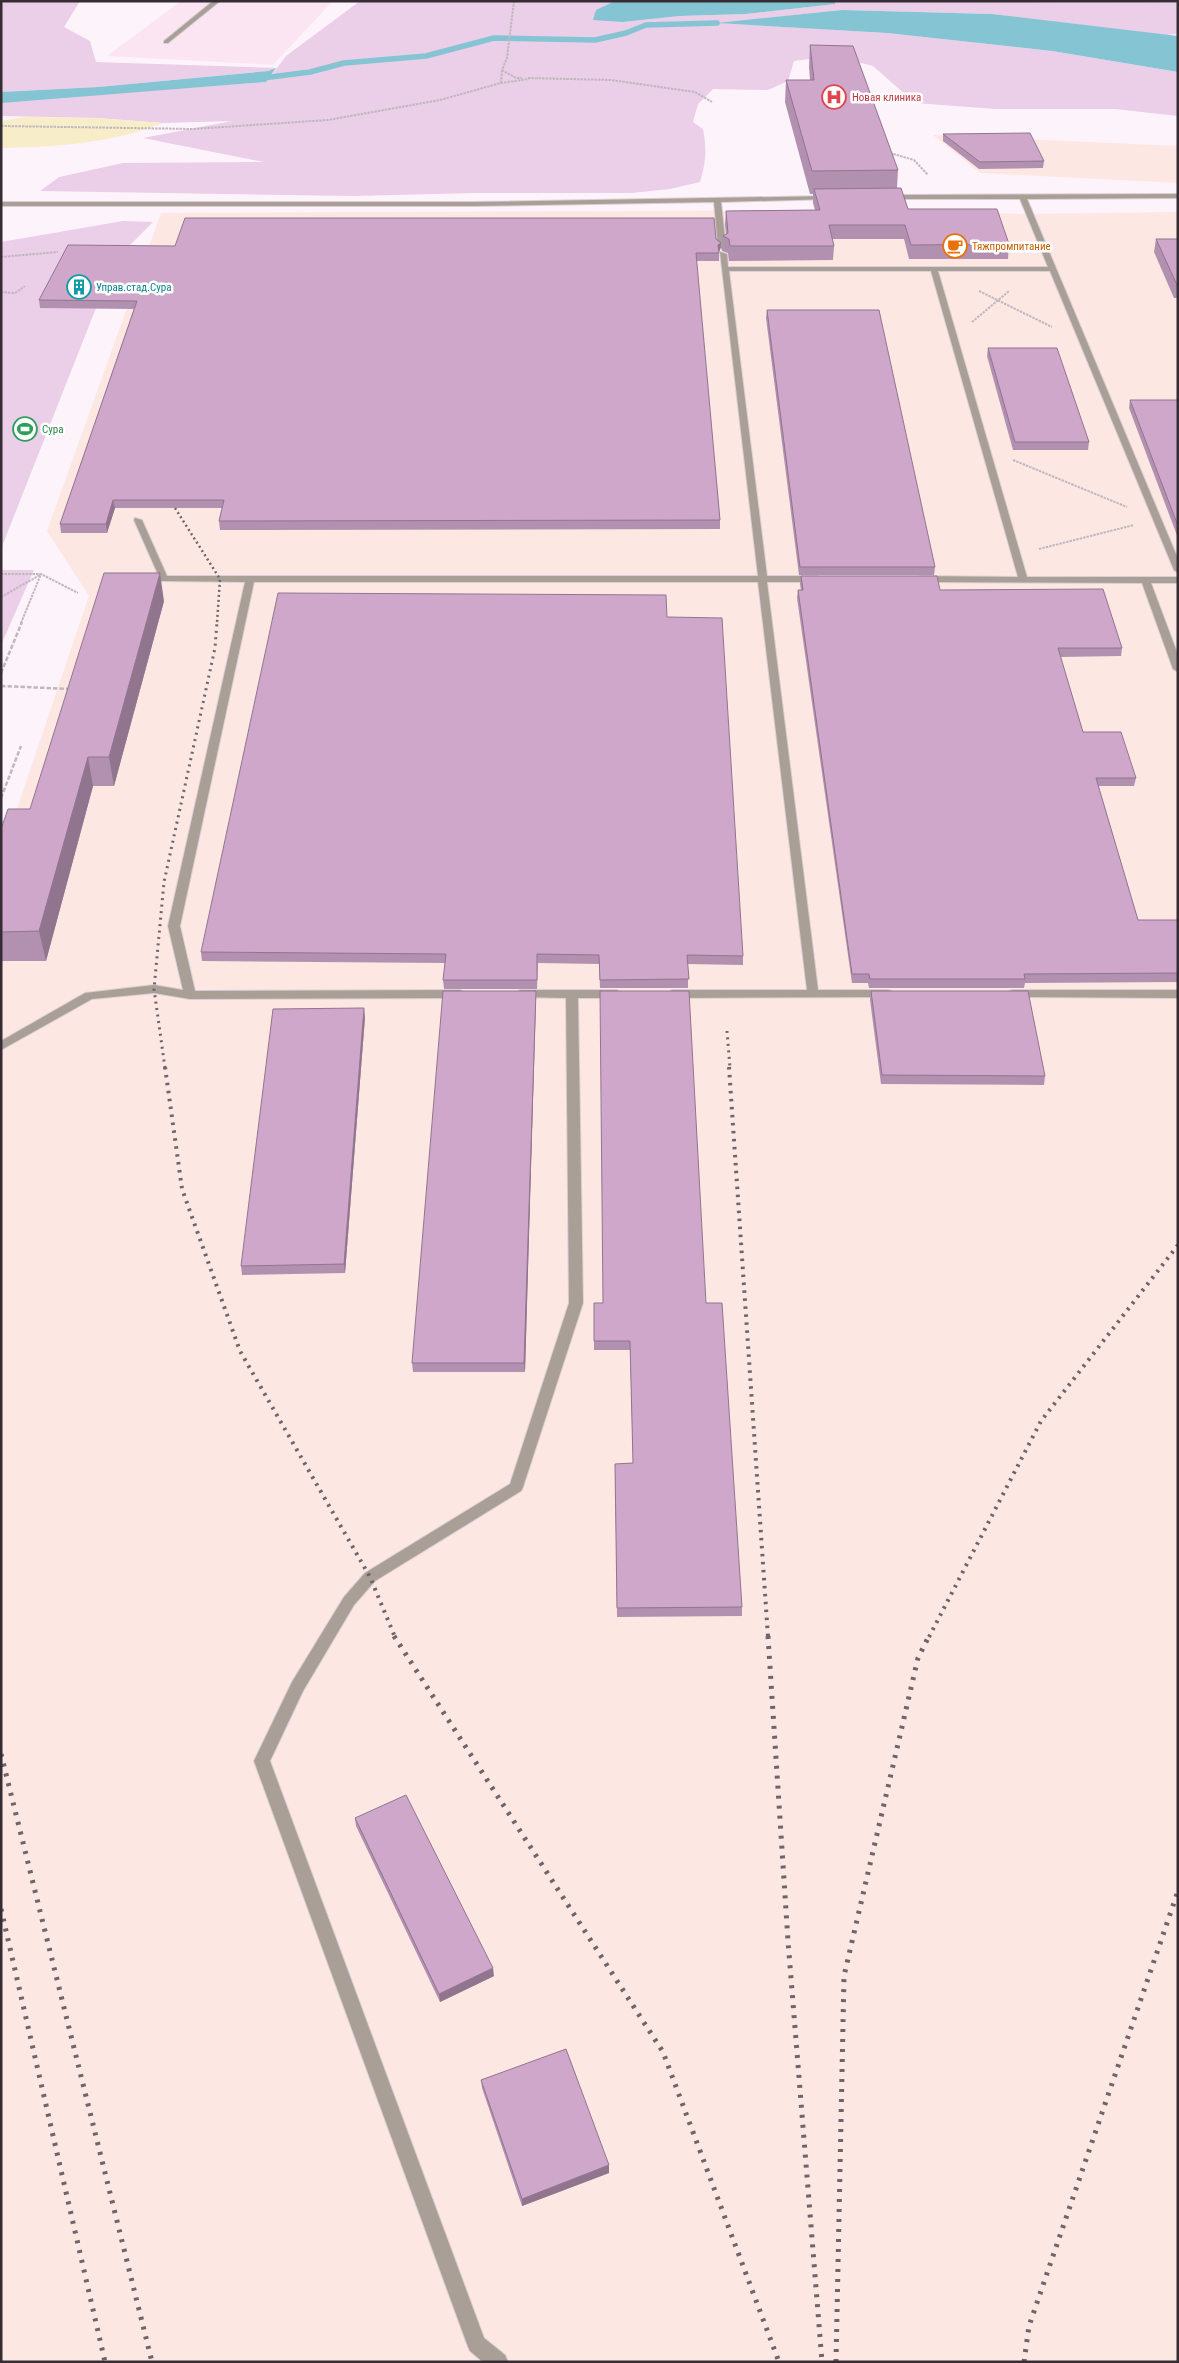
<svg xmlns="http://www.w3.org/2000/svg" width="1179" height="2363" font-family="'Roboto Condensed',sans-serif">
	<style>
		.commercial { fill: #fce5f2 }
		.industrial { fill: #fce7e3 }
		.green { fill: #ebcee8 }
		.sand { fill: #f7edc8 }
		.water { fill: #85c4d2 }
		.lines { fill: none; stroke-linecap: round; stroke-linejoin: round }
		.stream { stroke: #85c4d2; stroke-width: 5.5 }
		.minor-casing { stroke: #d9cfd7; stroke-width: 2 }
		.path-far1 { stroke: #c1b7bf; stroke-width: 2; stroke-dasharray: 2.5 1; stroke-linecap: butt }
		.path { stroke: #c1b7bf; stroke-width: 2.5; stroke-dasharray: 4.5 2; stroke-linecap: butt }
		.minor { fill: #a99f97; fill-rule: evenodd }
		.rail-far3 { stroke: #6d646c; stroke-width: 2.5; stroke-dasharray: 2 3; stroke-linecap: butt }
		.rail-far2 { stroke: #6d646c; stroke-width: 3; stroke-dasharray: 2 4.5; stroke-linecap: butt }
		.rail-far1 { stroke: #6d646c; stroke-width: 4; stroke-dasharray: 2.5 5.5; stroke-linecap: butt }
		.rail { stroke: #6d646c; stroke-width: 5; stroke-dasharray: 3 7; stroke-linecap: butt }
		.wall { fill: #b290af }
		.shaded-wall { fill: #91758e }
		.building { fill: #cfa7cb; stroke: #91758e }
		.labels { text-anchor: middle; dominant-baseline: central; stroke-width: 5; stroke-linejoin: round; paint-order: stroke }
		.far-health-label { font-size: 11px; fill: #be3a42; stroke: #fff; text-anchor: start }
		.far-food-label { font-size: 11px; fill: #c56008; stroke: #fff; text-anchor: start }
		.far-culture-label { font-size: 11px; fill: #0d838f; stroke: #fff; text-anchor: start }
		.far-leisure-label { font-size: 11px; fill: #27864d; stroke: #fff; text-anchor: start }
	</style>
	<rect width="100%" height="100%" fill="#fdf3fb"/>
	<path class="commercial" d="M181 1H333L273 65 107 56Z"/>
	<path class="industrial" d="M933 135 1178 146V183L980 173Z
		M896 210 1024 214 1178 212V2362H1V856L89 596 47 531 161 213Z"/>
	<path class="green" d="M1 1H80L64 27 90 41 96 62 277 68 286 56 360 1H615L597 10 623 22 680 16 746 14 834 4 835 1 1178 3V34L1165 35 992 14 842 10 721 23 887 33 1052 51 1178 72V116L1115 109H995L915 103 873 66 834 56 794 61 788 81 768 90 713 89 698 104 693 122 703 129C707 150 706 162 700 182L670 189 631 193H475L354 196 40 191 59 177 123 163 264 162 143 138 232 121 163 123 97 118 1 116V102L266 82 277 68 268 71 98 87 1 92Z
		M123 221 153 222 122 253 96 308 1 549V242Z
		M1 570H34L1 645Z"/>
	<path class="sand" d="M25 117 97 118 163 123C112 143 56 147 1 148V121Z"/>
	<path class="water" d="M615 1H835V4L746 14 680 16 623 22 593 20 596 10Z
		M842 10 992 14 1178 36V72L1052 51 887 33 717 23Z
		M276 68 266 82 1 103V92L98 87 268 71Z"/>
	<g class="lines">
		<path class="stream" d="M255 79 310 72 344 63 426 56 494 38 595 40 626 33 646 25 717 23"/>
		<g class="minor-casing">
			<path id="minor" d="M213 1H220L168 43H164V41Z
				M1178 194V198L1027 199 1178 559V573L1174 570 1050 271H938L1027 577H1178V583H1151L1178 655V672L1173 669 1142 583 920 582 915 579 920 576 1018 577 931 271H729L767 576H818L823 579 818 582H767L818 990H888L892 991 894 994 892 997 672 998 666 994 672 990H807L758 582H254L180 926 195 991 460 990 466 994 460 998 190 999 154 993 92 999 1 1050V1041L85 993 154 985 183 990 168 926 245 582 161 581 134 520 135 518 142 520 167 576H758L720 252 727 254 728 267H1048L1020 199H889L886 197 889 195Z
				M829 196 832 198 831 199 721 202 726 247 722 249 718 247 714 202 474 206H1V202H474Z
				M520 990H617L623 994 617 998H578L583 1303 523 1487 521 1491 375 1581 354 1605 303 1691 270 1761 484 2338 505 2355 508 2362H483L470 2351 467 2344 254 1761 292 1682 344 1597 365 1573 510 1484 569 1303 566 998 516 997 514 994Z
				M1013 990H1178V998L1009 997 1007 994 1009 991Z"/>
		</g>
		<path class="path-far1" d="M514 1 507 58 502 70 516 78H522
			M528 78 611 80 695 92 712 102
			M501 83 502 70
			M1 126 193 129 328 120 440 100 501 83 529 79
			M890 153 914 160 928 175
			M1 257 58 252
			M979 291 1052 327
			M1 292 15 293 25 286
			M972 322 1009 291
			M1013 460 1127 507
			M1039 549 1134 525
			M1 574H41L78 593
			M1 597 40 575
			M21 623 41 574"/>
		<path class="path" d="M1 673 22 622
			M1 686 71 689
			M1 798 21 746"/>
		<use href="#minor" class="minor"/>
		<path class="rail-far3" d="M175 508 220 579 217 623"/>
		<path class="rail-far2" d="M727 1031 730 1068
			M165 1068 154 989 164 882 215 648 217 622"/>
		<path class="rail-far1" d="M165 1067 182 1189 240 1351 370 1577 395 1637
			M729 1067 768 1637
			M929 1637 1041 1421 1178 1245"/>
		<path class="rail" d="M394 1636 663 2052 779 2362
			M768 1636 788 1941 822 2362
			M1 1754 152 2362
			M1 1909 105 2362
			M836 2362 844 1976 918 1658 929 1636
			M1024 2362 1029 2326 1178 1891"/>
	</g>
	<path class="wall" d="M810 45 898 170 897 188 908 209 1009 244 1008 259H909L904 239H832L834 246 833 260 729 261 728 253 722 251 723 236 726 234 725 225 726 211 815 210 813 203V194H810L785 102 786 80H810L809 67Z
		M943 134 1044 161 1043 168 979 169 943 141Z
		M716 239 720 250 719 251V261H696L720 520V529L220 530 219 521 222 508H115L107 533H61L60 524 134 309 40 308 39 300 175 246Z
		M1156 239H1178V298H1174L1154 252Z
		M767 310 935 567 934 575H799L766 318Z
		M988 348 1089 442 1088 450H1013L987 356Z
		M1130 400H1178V538L1129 408Z
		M801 576 940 590 1122 648 1121 656 1060 657 1083 732 1136 778 1134 786H1098L1138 920H1178V982L1025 983 1024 988H869L868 983H852L797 598 798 590H801L800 584Z
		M164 601 114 786H93L46 961H1V829L30 809Z
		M667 617 743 956V965L688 964V988H600L599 964 538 963 537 989H444L443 980 445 963 202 961 201 952Z
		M536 991 525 1372H413L412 1363Z
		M871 991 1045 1076 1044 1085 881 1084 870 1000Z
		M365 1017 345 1273 242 1275 241 1266Z
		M594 1303H706L742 1607V1616L617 1617 615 1464 633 1463 630 1350H594Z
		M355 1818 494 1976 440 2002 356 1826Z
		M481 2080 609 2173 522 2206 482 2088Z"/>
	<path class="shaded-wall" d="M721 243 720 250 718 252V245Z
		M113 500 115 508 107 533 106 524Z
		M160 573 164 601 114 786 109 757Z
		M88 757 93 786 46 961 39 931Z
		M536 991V1000L525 1372 524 1363Z
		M364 1008 365 1017 345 1273 344 1264Z
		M493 1968 494 1976 440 2002 439 1994Z
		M609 2165V2173L522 2206V2199Z"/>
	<path class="building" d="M810 45 853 46 898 170 812 171 786 80H814Z
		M1030 133 1044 161 980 162 943 134Z
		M901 188 908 209H997L1009 244 911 245 905 225H829L834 246H730L729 239 723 236 728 233 726 211 820 210 814 189Z
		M185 218H714L716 239 721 243 718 245 719 253H696L720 520 219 521 224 500H113L106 524H60L137 301 39 300 68 245 175 246Z
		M1156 239H1178V285H1177Z
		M767 310H879L935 567H800Z
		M988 348H1057L1089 442H1015Z
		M1130 400H1178V526Z
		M104 573H160L109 757H88L39 931 1 932V829L8 809H30Z
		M801 576H937L940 590 1103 589 1122 648H1058L1083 732H1121L1136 778H1096L1138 920H1178V973L1024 974 1025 979H870L869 974H852L798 590H803Z
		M278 593 666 595 667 617 722 618 743 956 687 955 689 979 600 980 599 955 537 954V980H443L446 954 201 952Z
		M443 991H536L524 1363H412Z
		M600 991H689L706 1303H722L742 1607 617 1608 615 1464 633 1463 630 1341H594V1303H603Z
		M871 991H1028L1045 1076 882 1075Z
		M364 1008 344 1264 241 1266 273 1009Z
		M406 1795 493 1968 439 1994 355 1818Z
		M566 2049 609 2165 522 2199 481 2080Z"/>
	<defs>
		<g id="hospital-ring" transform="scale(1.25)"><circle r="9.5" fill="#fff" stroke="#e0444e" stroke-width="1.5"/><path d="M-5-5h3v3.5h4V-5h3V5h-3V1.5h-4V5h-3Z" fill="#e0444e"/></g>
		<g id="cafe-ring" transform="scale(1.25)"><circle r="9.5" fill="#fff" stroke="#e8710a" stroke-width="1.5"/><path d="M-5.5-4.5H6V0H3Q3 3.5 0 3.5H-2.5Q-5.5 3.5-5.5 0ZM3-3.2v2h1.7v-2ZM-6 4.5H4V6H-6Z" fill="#e8710a"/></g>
		<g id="building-ring" transform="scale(1.25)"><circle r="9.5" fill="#fff" stroke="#0f9aa8" stroke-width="1.5"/><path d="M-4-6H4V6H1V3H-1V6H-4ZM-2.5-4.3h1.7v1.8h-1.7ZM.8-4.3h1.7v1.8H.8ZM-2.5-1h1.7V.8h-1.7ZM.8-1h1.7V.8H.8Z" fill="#0f9aa8"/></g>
		<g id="stadium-ring" transform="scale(1.25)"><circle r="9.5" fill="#fff" stroke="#2e9e5b" stroke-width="1.5"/><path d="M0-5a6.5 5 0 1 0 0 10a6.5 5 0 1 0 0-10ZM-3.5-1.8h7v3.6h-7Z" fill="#2e9e5b"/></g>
	</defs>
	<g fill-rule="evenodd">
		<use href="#hospital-ring" x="834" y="97"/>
		<use href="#cafe-ring" x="955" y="246"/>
		<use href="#building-ring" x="79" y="287"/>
		<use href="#stadium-ring" x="25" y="429"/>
	</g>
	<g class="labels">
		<g class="far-health-label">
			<text x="852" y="97">Новая клиника</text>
		</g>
		<g class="far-food-label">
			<text x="972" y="246">Тяжпромпитание</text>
		</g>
		<g class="far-culture-label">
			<text x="96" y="287">Управ.стад.Сура</text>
		</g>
		<g class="far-leisure-label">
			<text x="42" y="429">Сура</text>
		</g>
	</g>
	<rect width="1179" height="2363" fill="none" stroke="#352c34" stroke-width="5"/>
</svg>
